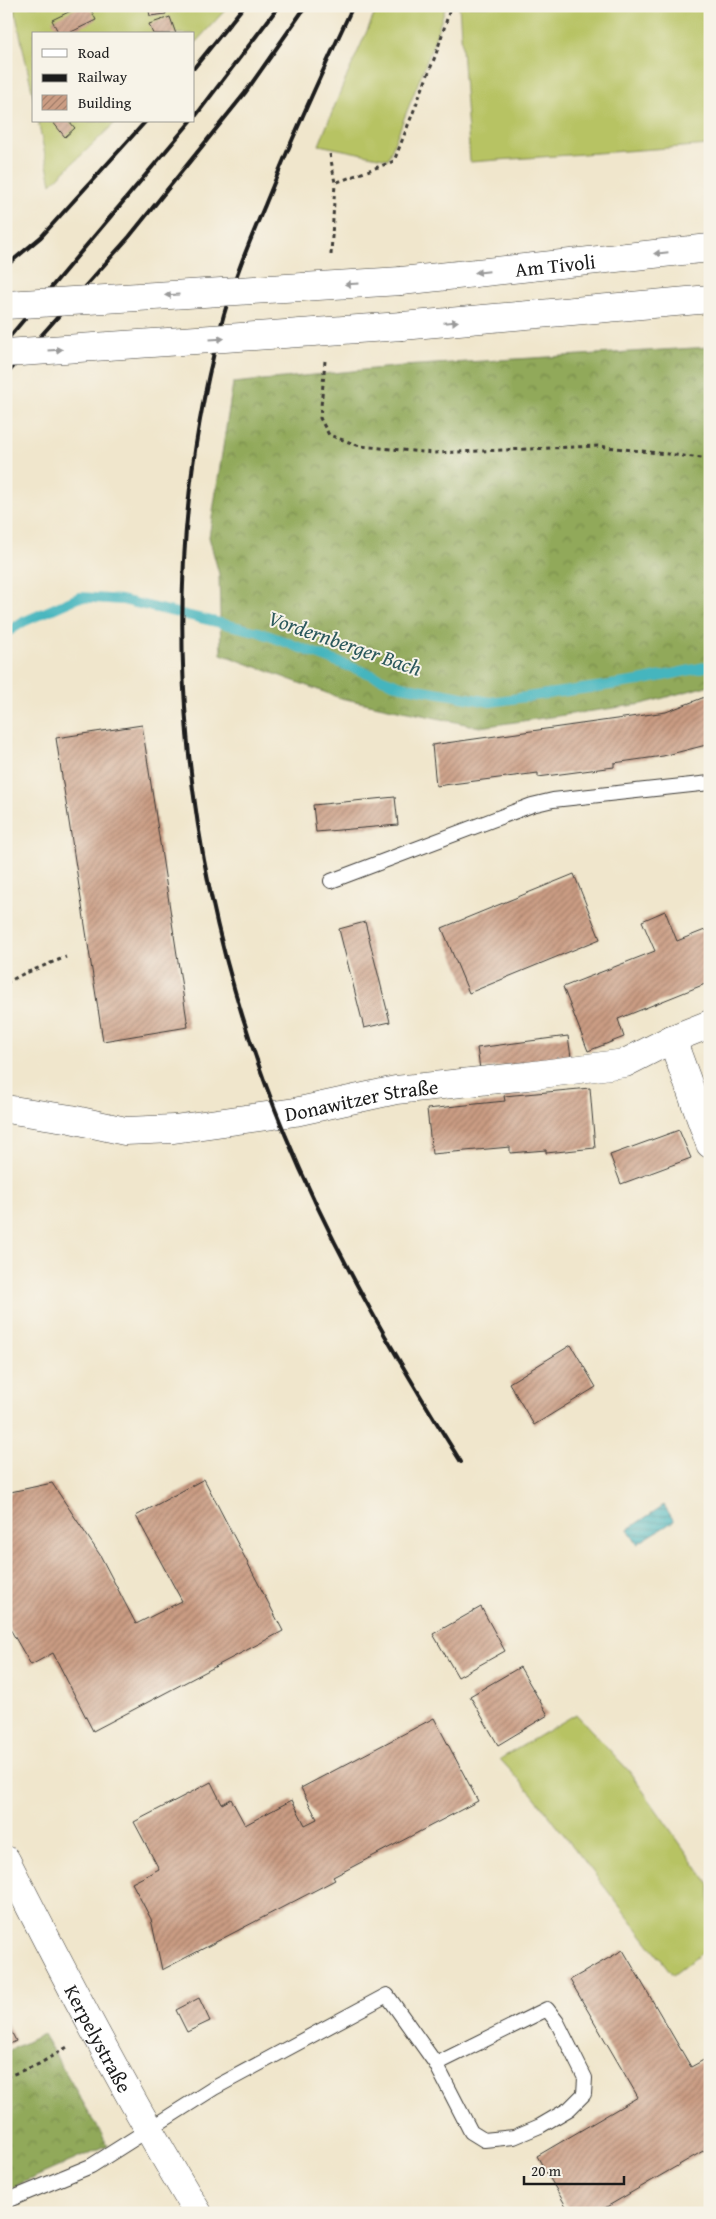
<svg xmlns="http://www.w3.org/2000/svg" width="716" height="2219" font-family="'Gentium Book Plus',serif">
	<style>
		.forest { fill: url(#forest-crowns); stroke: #56623b }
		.garden { fill: #b7c364; stroke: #6a7040 }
		.water { fill: url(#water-rules); stroke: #30686d }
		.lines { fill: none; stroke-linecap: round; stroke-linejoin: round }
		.stream { stroke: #45b5be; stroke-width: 10 }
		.building { fill: url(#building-hatch) }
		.lane-casing { stroke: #3c3a36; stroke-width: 16 }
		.street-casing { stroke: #3c3a36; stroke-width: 29 }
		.secondary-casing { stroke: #3c3a36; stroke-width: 29 }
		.primary-casing { stroke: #3c3a36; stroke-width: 29 }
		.path { stroke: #3c3a36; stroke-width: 3; stroke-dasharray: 4 4; stroke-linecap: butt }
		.lane { stroke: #fff; stroke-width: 14 }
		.street { stroke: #fff; stroke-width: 28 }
		.secondary { stroke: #fff; stroke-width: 28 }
		.primary { stroke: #fff; stroke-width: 28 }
		.rail { stroke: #1c1c1c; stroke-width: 4 }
		.primary-bridge-casing { stroke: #3c3a36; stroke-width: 29; stroke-linecap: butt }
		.primary-bridge { stroke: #fff; stroke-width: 28 }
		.oneway { fill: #999 }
		.labels { text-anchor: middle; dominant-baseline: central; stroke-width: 4; stroke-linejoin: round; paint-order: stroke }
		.street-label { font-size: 20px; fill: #1c1c1c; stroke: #f7f3e8 }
		.water-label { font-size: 21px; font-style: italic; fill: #2c595d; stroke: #f7f3e8 }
	</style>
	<defs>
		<pattern id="forest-crowns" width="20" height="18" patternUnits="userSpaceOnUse" patternTransform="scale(1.25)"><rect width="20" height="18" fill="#91a95a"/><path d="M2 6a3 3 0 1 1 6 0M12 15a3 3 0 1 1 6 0" fill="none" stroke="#76894a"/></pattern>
		<pattern id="water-rules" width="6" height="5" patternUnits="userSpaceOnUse" patternTransform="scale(1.25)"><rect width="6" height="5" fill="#45b5be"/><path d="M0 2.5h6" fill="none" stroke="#39929a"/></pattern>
		<pattern id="building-hatch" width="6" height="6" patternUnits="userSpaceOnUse" patternTransform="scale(1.25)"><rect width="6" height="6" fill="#ca9c83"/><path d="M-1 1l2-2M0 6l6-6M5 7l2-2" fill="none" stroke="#a37e6a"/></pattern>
	</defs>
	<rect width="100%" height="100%" fill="#f7f3e8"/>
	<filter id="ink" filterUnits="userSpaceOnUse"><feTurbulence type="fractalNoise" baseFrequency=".02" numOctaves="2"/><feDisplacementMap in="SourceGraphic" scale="10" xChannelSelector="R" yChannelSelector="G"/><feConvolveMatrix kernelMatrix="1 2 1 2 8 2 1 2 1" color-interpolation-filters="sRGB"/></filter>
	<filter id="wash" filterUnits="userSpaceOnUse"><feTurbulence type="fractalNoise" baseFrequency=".0096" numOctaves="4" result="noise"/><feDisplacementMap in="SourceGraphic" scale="20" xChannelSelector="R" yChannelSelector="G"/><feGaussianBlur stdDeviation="1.12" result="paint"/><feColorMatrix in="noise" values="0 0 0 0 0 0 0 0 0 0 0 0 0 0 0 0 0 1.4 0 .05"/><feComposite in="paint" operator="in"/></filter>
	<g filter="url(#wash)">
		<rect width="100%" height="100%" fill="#f0e6cc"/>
		<path class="forest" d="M710 347V685L642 704 480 727 340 698 221 654 219 574 209 537 233 383 403 366Z
			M43 2034 108 2145 6 2190V2052Z"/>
		<path class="garden" d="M14 6H229L194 44V34H34V100Z
			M378 6H446L430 53 388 159 319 145 343 85Z
			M459 6H710V145L470 162Z
			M38 121H117L51 184Z
			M576 1714 629 1771 710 1886V1947L673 1975 533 1795 500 1759Z"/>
		<path class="water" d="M664 1505 674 1521 637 1544 628 1529Z"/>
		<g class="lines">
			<path class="stream" d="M6 633 23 622 80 597 122 600 259 632 401 686 490 702 639 681 710 666"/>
		</g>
		<g id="blocks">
			<path class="building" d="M81 6H89L96 20 67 34H59L52 20Z
				M148 6H164L166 14 150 16Z
				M170 17 176 34H153L149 24Z
				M52 121H69L75 128 65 137Z
				M710 695V744L663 756 614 763V767L538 777V773L436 786 432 745 666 712Z
				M142 725 188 1027 103 1041 56 738Z
				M395 797 398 825 316 832 313 805Z
				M574 874 600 939 469 993 442 928Z
				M665 911 677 941 710 928V982L618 1019 624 1037 588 1051 563 987 655 951 642 921Z
				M365 922 390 1022 364 1028 339 929Z
				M568 1036 571 1057 480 1069 477 1048Z
				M590 1088 595 1148 546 1153V1150L510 1153V1147L432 1154 427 1109 505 1101 504 1096Z
				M679 1130 691 1158 621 1184 610 1155Z
				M571 1345 596 1387 534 1425 509 1383Z
				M204 1479 283 1631 93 1731 53 1653 31 1665 6 1622V1493L52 1483 100 1555 136 1624 182 1601 136 1516Z
				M481 1607 505 1651 458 1677 433 1634Z
				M520 1667 548 1715 498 1745 470 1696Z
				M434 1718 478 1801 333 1877 335 1880 162 1970 151 1919 132 1883 159 1869 134 1822 211 1782 222 1804 231 1799 245 1825 292 1800 305 1825 317 1819 301 1788Z
				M623 1950 691 2067 709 2057 710 2058V2147L596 2213H570L537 2156 638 2097 570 1980Z
				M199 1998 210 2021 187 2032 176 2010Z
				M6 2021 16 2041 6 2046Z"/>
		</g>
	</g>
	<g filter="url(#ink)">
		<use href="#blocks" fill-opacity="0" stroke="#3c3a36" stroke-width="1"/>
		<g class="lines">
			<g class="lane-casing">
				<path id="lane" d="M331 881 532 805 553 800 710 783
					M6 2201 91 2166 214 2088 387 1995 436 2064 471 2132 484 2140 514 2137 540 2126 569 2109 584 2094 585 2078 557 2022 547 2009 436 2064"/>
			</g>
			<g class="street-casing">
				<g id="street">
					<path d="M672 1039 710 1144"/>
					<path id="s1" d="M6 1109 71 1119 125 1131 174 1129 295 1112 396 1090 527 1076 625 1063 672 1039 710 1024"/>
				</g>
			</g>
			<g class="secondary-casing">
				<g id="secondary">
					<path id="s2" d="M6 1860C67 1980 128 2098 198 2213"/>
				</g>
			</g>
			<g class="primary-casing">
				<g id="primary">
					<path id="s3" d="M401 281 710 248"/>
					<path d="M402 326 710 299"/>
				</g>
			</g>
			<path class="path" d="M330 154 335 183 394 161 436 54 451 6
				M331 255 335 183
				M325 361 320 418 329 435 360 446 434 453 598 446 710 459
				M6 983 23 974 66 957
				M6 2077 39 2064 69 2046"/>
			<use href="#lane" class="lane"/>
			<use href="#street" class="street"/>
			<use href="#secondary" class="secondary"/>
			<use href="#primary" class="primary"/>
			<path class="rail" d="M353 6C322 72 292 138 265 205 248 245 231 286 220 329 150 594 181 882 285 1134 332 1248 395 1357 461 1462
				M194 68 244 6
				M194 118 279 6
				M6 266 41 237 146 121
				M6 341 191 121
				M6 375 129 237 245 93 306 6"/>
			<g class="primary-bridge-casing">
				<path id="primary-bridge" d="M6 305 401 281
					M6 353 402 326"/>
			</g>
			<use href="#primary-bridge" class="primary-bridge"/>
		</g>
		<defs><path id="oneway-solid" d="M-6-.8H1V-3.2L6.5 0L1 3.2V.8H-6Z" transform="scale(1.25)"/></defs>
		<g class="oneway">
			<use href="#oneway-solid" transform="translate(661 253) rotate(174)"/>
			<use href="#oneway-solid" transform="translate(482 272) rotate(174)"/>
			<use href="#oneway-solid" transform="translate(352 284) rotate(177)"/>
			<use href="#oneway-solid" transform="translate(172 295) rotate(177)"/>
			<use href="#oneway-solid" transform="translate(451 322) rotate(-5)"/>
			<use href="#oneway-solid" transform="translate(217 339) rotate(-4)"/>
			<use href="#oneway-solid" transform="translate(55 350) rotate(-4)"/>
		</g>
	</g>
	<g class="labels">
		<g class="street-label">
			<text stroke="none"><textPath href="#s3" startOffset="155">Am Tivoli</textPath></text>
			<text stroke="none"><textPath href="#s1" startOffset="360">Donawitzer Straße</textPath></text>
			<text stroke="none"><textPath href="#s2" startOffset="201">Kerpelystraße</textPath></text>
		</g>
		<g class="water-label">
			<text transform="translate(345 643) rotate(19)">Vordernberger Bach</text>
		</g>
	</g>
	<rect width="716" height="2219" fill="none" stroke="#f7f3e8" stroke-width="25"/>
	<rect x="32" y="32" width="162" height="90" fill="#f7f3e8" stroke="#9f9d96"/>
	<rect x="42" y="49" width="25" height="8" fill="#ffffff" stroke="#9f9d96"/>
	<text x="78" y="58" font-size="15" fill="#1c1c1c">Road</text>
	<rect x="42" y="74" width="25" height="8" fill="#1c1c1c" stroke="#9f9d96"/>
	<text x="78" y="82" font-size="15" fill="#1c1c1c">Railway</text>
	<rect x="42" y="95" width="25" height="15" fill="url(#building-hatch)" stroke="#9f9d96"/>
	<text x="78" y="108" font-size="15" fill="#1c1c1c">Building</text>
	<path d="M524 2176v8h100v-8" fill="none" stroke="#1c1c1c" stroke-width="2.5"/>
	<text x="531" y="2176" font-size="15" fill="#1c1c1c" stroke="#f7f3e8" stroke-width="4" paint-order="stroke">20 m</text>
</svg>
